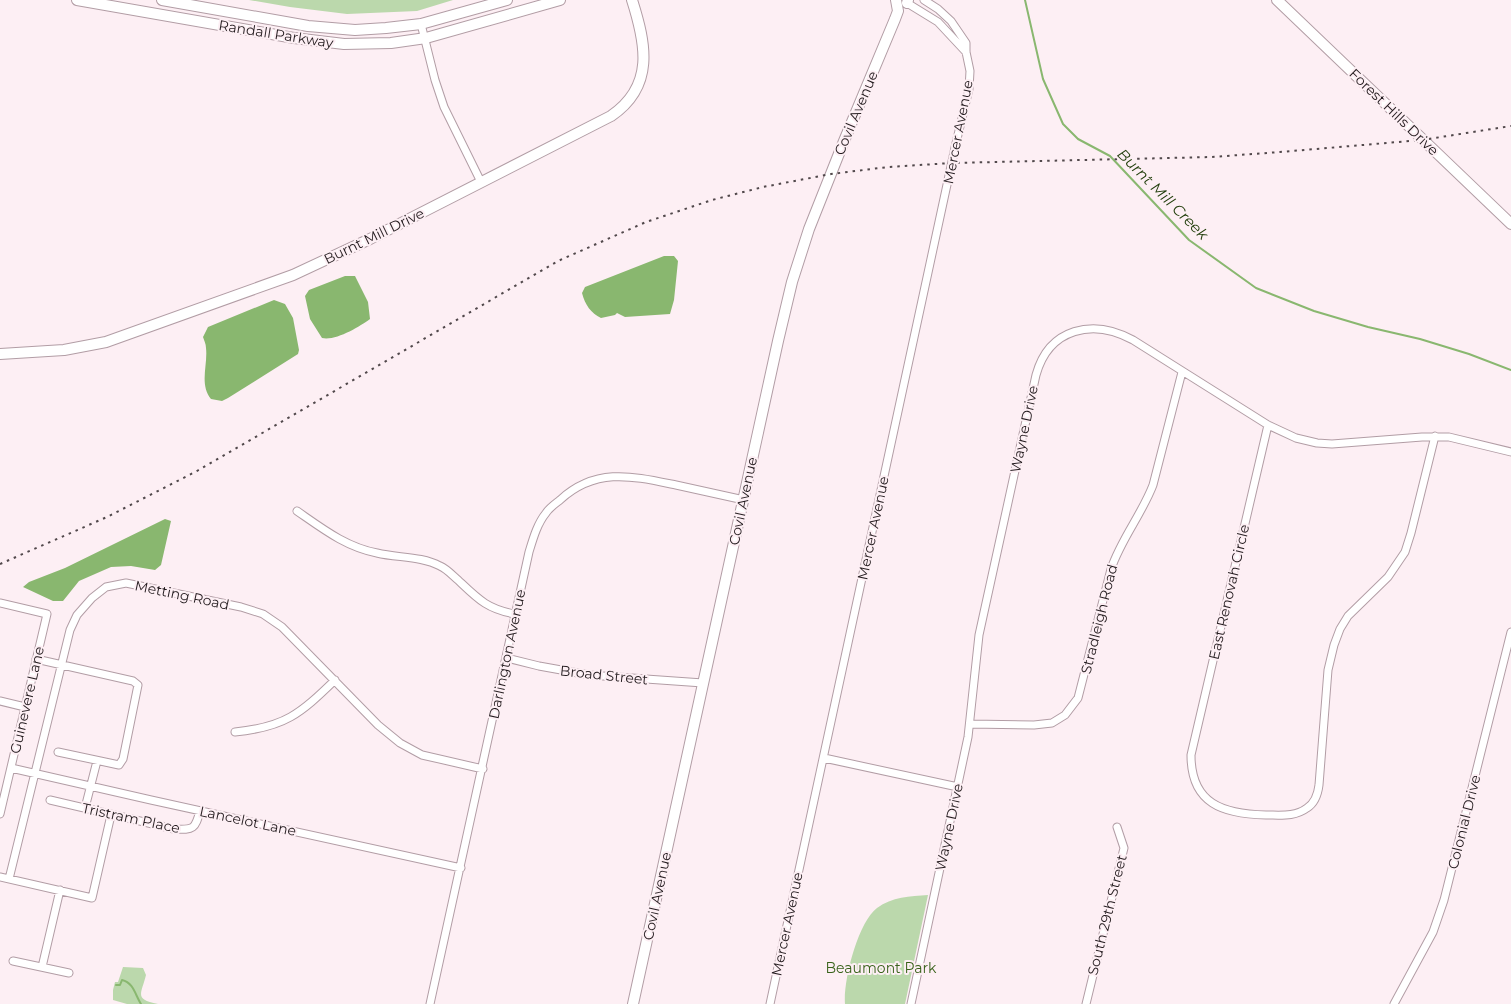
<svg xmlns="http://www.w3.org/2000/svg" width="1511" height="1004" font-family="Montserrat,sans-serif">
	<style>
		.green { fill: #bbd8ac }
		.water { fill: #89b76f }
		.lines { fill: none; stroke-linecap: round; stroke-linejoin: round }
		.stream { stroke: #89b76f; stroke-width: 2 }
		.street-casing { stroke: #b29da5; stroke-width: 9 }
		.secondary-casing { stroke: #b29da5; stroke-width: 12 }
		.street { stroke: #fff; stroke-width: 7 }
		.secondary { stroke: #fff; stroke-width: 10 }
		.rail { stroke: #51484b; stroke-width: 2; stroke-dasharray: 2.5 5; stroke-linecap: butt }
		.labels { text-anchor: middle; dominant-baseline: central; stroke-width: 4; stroke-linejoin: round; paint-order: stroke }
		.street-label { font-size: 14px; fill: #221a1d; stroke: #fdeff4 }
		.park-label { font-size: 14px; fill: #38621a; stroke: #fdeff4 }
		.water-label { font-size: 15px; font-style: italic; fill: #213e0b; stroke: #fdeff4 }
	</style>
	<rect width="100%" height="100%" fill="#fdeff4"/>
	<path class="green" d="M249 0H453L417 11 347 14 290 7Z
		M928 895 905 1004H845C843 981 858 922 877 908 892 897 910 896 928 895Z
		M123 967 143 968 146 975C141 995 134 999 158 1004H127L113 1000V990L115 982H118Z"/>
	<path class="water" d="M664 256H674L678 261 674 300 670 314 625 317 617 313 615 315 601 318C591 313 585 305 582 293L585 287Z
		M345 276H355L368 302 370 319C359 327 336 341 322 338L310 319 305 296 309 290Z
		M274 300 285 304 293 318 299 350 298 354 228 398 222 401 211 399C199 384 208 365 206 348 206 344 204 340 203 337L208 327Z
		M165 519 171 521 161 565 155 570 131 566 111 567 79 581 63 601H53L23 587 29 582 65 568Z"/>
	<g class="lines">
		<path class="stream" d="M1025 0 1043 79 1063 124 1078 139 1110 156 1189 240 1256 288 1314 311 1368 327 1420 339 1469 354 1511 370
			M116 985H120L122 980C134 983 135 995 141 1004"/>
		<g class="street-casing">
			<path id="street" d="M907 3 938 22 966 52
				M421 24 435 80 444 107 481 182
				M1268 425 1191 755C1191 804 1223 814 1266 815 1281 815 1295 817 1307 808 1315 803 1318 793 1319 785L1328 670 1334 645 1340 629 1348 616 1388 577 1405 552 1411 533 1435 436
				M297 511C323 529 346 547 377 553 398 558 421 556 440 566 447 569 452 575 458 580 478 599 487 609 515 614
				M0 603 47 614 0 814
				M507 658 539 666 589 675 703 683
				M36 659 133 681 138 685 123 759 119 765 58 752
				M0 701 25 707
				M970 724 1034 725 1052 723 1065 715 1078 698 1111 569C1121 539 1142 514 1153 485L1182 372
				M235 732C285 727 300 714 335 680
				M824 758 958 787
				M11 768 151 800 461 868
				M50 800 174 829C194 830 195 829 200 811
				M85 808 97 761
				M0 877 92 898 111 815
				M9 879 70 630 77 615 92 598 106 587 126 583 241 607 263 614 282 627 378 725 400 743 422 755 483 769
				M13 961 69 973
				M42 967 60 890
				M430 1004 529 552C533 539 537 524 546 513 549 508 555 504 560 500 596 467 632 476 676 485 698 490 721 495 744 500
				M770 1004 956 143 969 89 970 71 966 52V43L951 21 938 9 924 0
				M911 1004 968 737 979 635 1036 375C1049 328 1093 318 1133 340L1268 425 1296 438 1317 443 1332 444 1422 437H1449L1511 452
				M1086 1004 1124 848 1117 827
				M1394 1004 1433 932 1444 900 1511 632"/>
		</g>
		<g class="secondary-casing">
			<path id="secondary" d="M77 0 294 38 344 44 391 43 426 38 560 0
				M162 0 308 26 355 30 386 28 421 24 507 0
				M1277 0 1511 224
				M907 3 908 0
				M0 354 64 350 106 342 293 275 370 239 611 116C655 86 646 44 632 0
				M633 1004 778 341 792 282 809 229 844 141 895 19 898 11 896 0"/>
		</g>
		<use href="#street" class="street"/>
		<use href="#secondary" class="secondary"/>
		<path class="rail" d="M0 564 107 517 197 471 558 261 646 222 712 200 763 187 831 174 888 167 952 163 1212 157 1280 152 1422 140 1511 126"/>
	</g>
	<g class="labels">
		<g class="street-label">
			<text transform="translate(276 34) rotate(9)">Randall Parkway</text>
			<text transform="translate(1394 112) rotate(44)">Forest Hills Drive</text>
			<text transform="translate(856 113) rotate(-67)">Covil Avenue</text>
			<text transform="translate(958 132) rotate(-79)">Mercer Avenue</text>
			<text transform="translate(374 236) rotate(-26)">Burnt Mill Drive</text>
			<text transform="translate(1024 429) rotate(-78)">Wayne Drive</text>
			<text transform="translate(743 501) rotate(-78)">Covil Avenue</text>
			<text transform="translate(873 528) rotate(-78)">Mercer Avenue</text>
			<text transform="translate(1229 592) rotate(-77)">East Renovah Circle</text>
			<text transform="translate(182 595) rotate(12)">Metting Road</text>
			<text transform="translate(1099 619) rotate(-76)">Stradleigh Road</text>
			<text transform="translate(507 654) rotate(-78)">Darlington Avenue</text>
			<text transform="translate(604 675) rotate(6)">Broad Street</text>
			<text transform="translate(27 700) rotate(-77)">Guinevere Lane</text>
			<text transform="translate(131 818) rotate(12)">Tristram Place</text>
			<text transform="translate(248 821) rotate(12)">Lancelot Lane</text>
			<text transform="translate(1464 822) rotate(-76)">Colonial Drive</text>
			<text transform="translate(949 827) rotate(-78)">Wayne Drive</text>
			<text transform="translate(657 896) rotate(-78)">Covil Avenue</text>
			<text transform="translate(1107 915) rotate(-76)">South 29th Street</text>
			<text transform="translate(787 924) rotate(-78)">Mercer Avenue</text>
		</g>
		<g class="park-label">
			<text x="881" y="968">Beaumont Park</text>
		</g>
		<g class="water-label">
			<text transform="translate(1163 194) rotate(45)">Burnt Mill Creek</text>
		</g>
	</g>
</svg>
